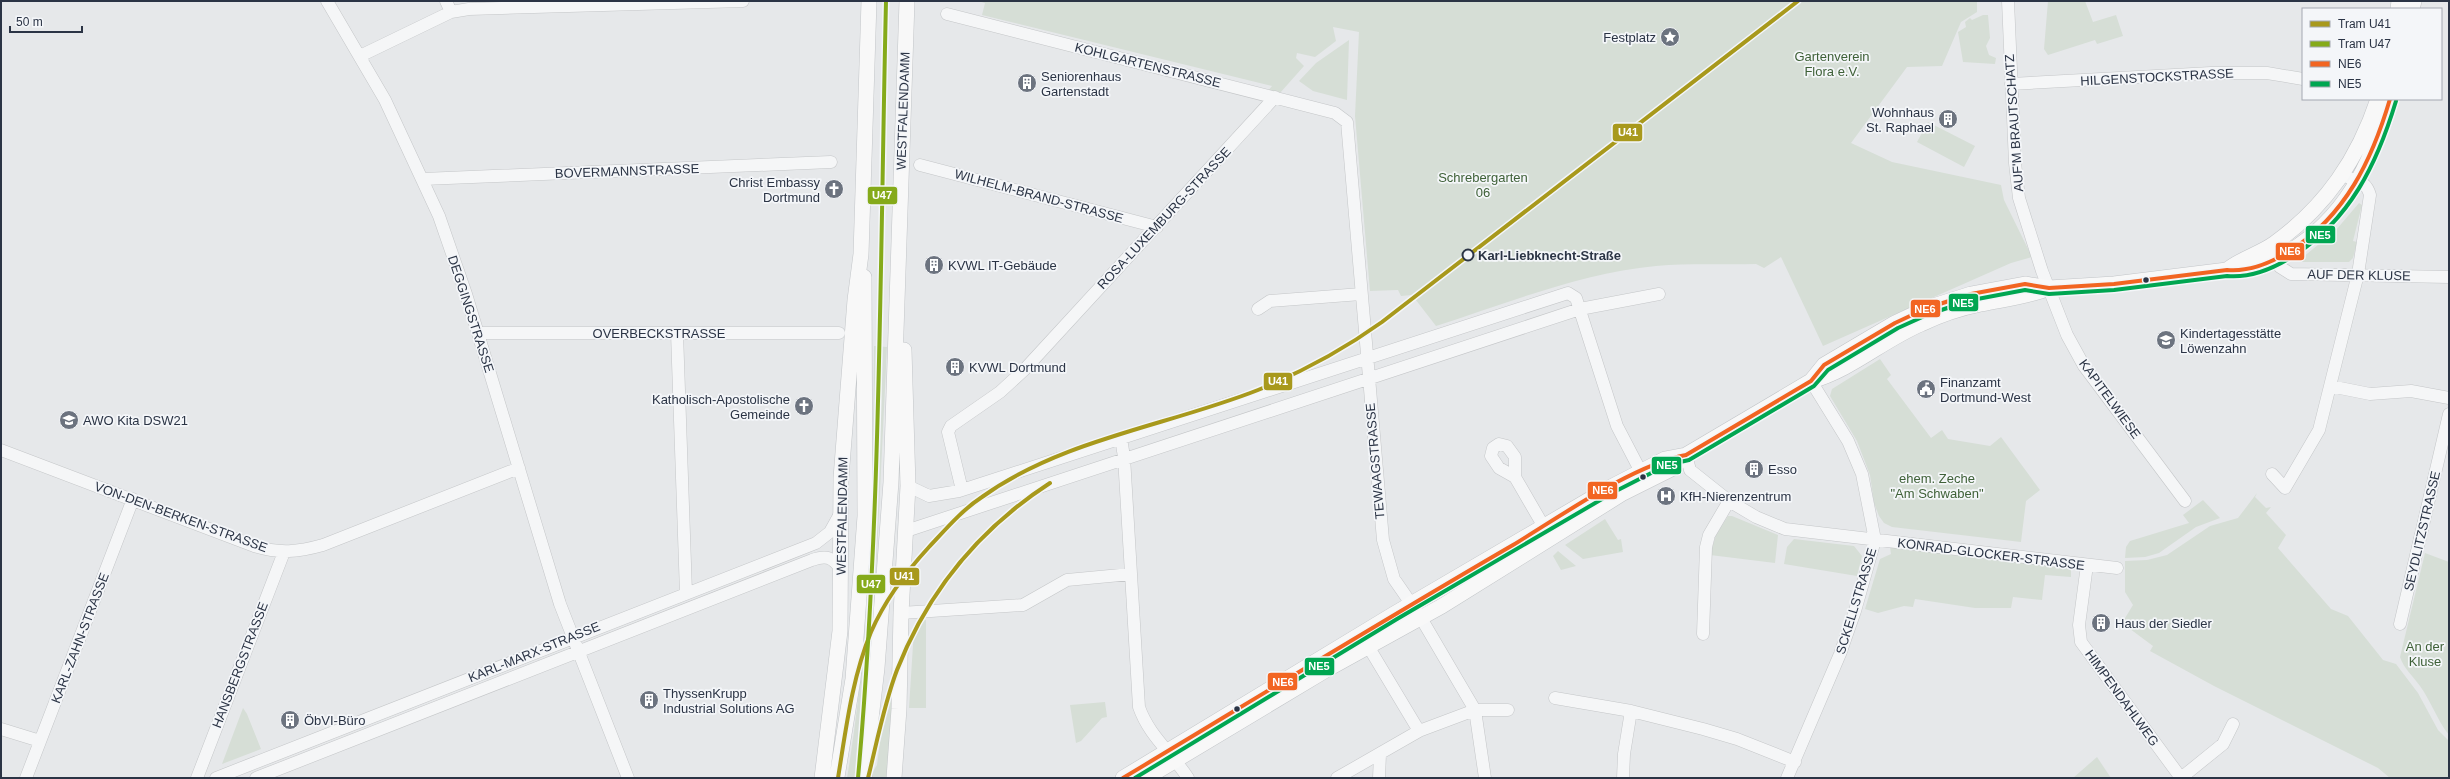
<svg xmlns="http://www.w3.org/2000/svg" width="2450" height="779" font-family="Arial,sans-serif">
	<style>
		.green { fill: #d6ded6 }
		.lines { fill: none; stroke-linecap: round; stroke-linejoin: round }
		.minor-casing { stroke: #c4c6c8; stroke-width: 13 }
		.major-casing { stroke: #c2c5c8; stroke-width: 16 }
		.minor { stroke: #f5f6f7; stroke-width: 12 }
		.major { stroke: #f8f8f8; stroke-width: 15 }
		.bus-1-casing { stroke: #f4f6f9; stroke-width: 7 }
		.bus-2-casing { stroke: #f4f6f9; stroke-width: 7 }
		.bus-1 { stroke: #f26522; stroke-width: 4 }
		.bus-2 { stroke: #00a651; stroke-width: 4 }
		.tram-1-casing { stroke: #f4f6f9; stroke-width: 7 }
		.tram-2-casing { stroke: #f4f6f9; stroke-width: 7 }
		.tram-1 { stroke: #a8991c; stroke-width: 4 }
		.tram-2 { stroke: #85aa1a; stroke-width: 4 }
		.stop-dot { fill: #f4f6f9; stroke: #2b3445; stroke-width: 2 }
		.bus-dot { fill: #2b3445; stroke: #f4f6f9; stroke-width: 1.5 }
		.labels { text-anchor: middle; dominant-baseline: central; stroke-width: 3.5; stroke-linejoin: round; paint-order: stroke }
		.poi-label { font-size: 13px; fill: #2b3445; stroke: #f4f6f9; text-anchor: start }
		.park-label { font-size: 13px; fill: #3f6138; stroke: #f4f6f9 }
		.street-label { font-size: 13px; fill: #2b3445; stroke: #f4f6f9 }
		.stop-label { font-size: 13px; font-weight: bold; fill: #2b3445; stroke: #f4f6f9; text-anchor: start }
		.line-badge { stroke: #f4f6f9; stroke-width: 1.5 }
		.badge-label { font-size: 11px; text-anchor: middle; font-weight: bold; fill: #fff }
	</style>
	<rect width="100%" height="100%" fill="#e6e8ea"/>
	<path class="green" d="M978 1H1977V12L1961 22 1942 66 1907 67 1851 143 1892 162 2001 185 2004 200 2032 257 2011 263 1823 346 1781 257 1764 268 1756 264C1723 265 1689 263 1656 266 1581 273 1508 303 1436 326L1412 295 1401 296 1398 290 1370 291 1355 116 1359 32 1333 27 1336 41 1315 57 1297 53 1296 58 1304 66 1280 93 1268 91 1272 86 982 15 985 3Z
		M2048 1H2085L2093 22 2116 15 2123 36 2097 44 2095 40 2048 55 2044 49Z
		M1983 15H1988L1990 38 1986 46 1989 55 1996 58 1995 64 1963 62 1958 32 1966 27 1965 22 1970 18 1972 20Z
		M1349 40 1347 100 1313 91 1299 81 1316 63Z
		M1928 122 1975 146 1964 167 1917 142Z
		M2359 203 2362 205 2353 241 2357 242 2353 258 2349 262H2302V258L2336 230Z
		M874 346 887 347 876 574 857 772 856 778H847C871 635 873 490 874 346Z
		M1880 359 1891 375 1887 379 1931 438 1942 430 1948 439 1990 446 2001 437 2040 490 2026 501 2021 542 1892 527 1884 523 1879 516 1874 503 1870 475 1857 441 1830 396 1832 389Z
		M2257 493 2255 497 2266 508 2271 507 2266 513 2286 535 2278 548 2331 609 2348 616 2383 660 2396 664 2418 693 2438 730 2449 741V778H2390L2378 768 2214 686 2150 651 2153 646 2122 623 2133 605 2125 592V561L2147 560 2167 555 2210 526 2238 518Z
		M2203 500 2220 518 2196 527 2159 553 2145 557 2125 558 2126 547 2130 541 2189 523 2183 515Z
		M1728 516H1732L1778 535 1775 563 1710 555 1716 535Z
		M1605 519 1618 540 1621 539 1623 552 1583 559 1565 545Z
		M1794 539 1854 546 1862 556 1857 576 1784 564 1787 547Z
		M1890 547 2071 569V577L2045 575 2042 600 2013 597 2011 608H1975L1915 599 1913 607 1904 606 1878 613 1865 609 1880 559 1891 554Z
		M1558 551 1576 566 1561 570 1553 556Z
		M2425 553 2449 562V735C2437 720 2431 701 2420 686 2413 676 2404 669 2400 657Z
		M926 620V708H909L914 629 918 621Z
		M895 687 889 778H869L877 765 887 688Z
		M1105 702 1107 717 1102 718 1081 741 1076 743 1070 705Z
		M243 708 247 714 261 749 222 764Z
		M2097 757 2111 778H2073Z"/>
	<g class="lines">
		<g class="minor-casing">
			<path id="minor" d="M327 1 385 100 439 216 466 294 560 604 628 778
				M446 1 451 12
				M2008 1 2015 163 2019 198 2042 271 2067 335 2084 366 2185 501
				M947 14 1335 113 1347 122 1383 540 1394 579 1421 618 1475 710 1485 778
				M360 56 451 12 469 9 743 1
				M2011 84 2211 73H2267L2303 79
				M920 165 1157 227
				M423 179 831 162
				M2276 259 2280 267 2291 274 2449 277
				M1258 309 1270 301 1361 294
				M478 333H839
				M677 333 686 593
				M2330 386 2370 394 2411 391 2449 398
				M1121 438 1124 457 1139 707C1149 736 1172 753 1188 778
				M1 450 254 546C280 554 298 552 323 545L519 468
				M1686 455 1690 470 1729 501 1756 517 1785 529 2117 568
				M2272 474 2285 488 2319 430 2358 274 2370 195C2367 184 2361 181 2349 178
				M1515 477V457L1507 446 1499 444 1493 448 1491 456 1499 468 1515 477 1544 527
				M908 486 929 496 959 491 1568 293 1576 298 1617 426 1641 472
				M962 490 948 432 951 426 1000 392 1024 370 1275 97
				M906 531 1580 309 1659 294
				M2087 565 2079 625 2081 642 2181 778
				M901 613 1023 605 1067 580 1131 574
				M2400 624 2449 414
				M1703 634 1706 547 1709 535 1729 501
				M1368 646 1419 731
				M1555 698 1631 711 1703 729 1737 739 1795 762
				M1 729 40 741
				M26 778 133 499
				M197 778 284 552
				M216 778 816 543 830 532 840 514
				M256 778 812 560C826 555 832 557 840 568
				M1337 778 1419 731 1475 710H1508
				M1379 778 1380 754
				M1623 778 1624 754 1631 711
				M1787 778 1840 654 1855 611 1875 540 1862 474 1848 441 1811 381
				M2181 778 2223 744 2233 724"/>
		</g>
		<g class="major-casing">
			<path id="major" d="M2398 9 2399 1
				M2412 9 2414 1
				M2227 270C2242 258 2260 254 2275 243 2326 206 2358 159 2378 99
				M1811 381 1824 365 1895 323 1927 308 1971 294 2025 284 2049 288 2114 284 2227 270C2247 273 2265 265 2282 256 2344 222 2372 164 2390 99
				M837 777 853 679 865 516 864 277
				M822 778 840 631 841 478 855 300 861 254 869 1
				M864 778 877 668 891 482 907 1
				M894 778 899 709 901 613 908 486 904 350
				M1123 778 1394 614 1611 487 1665 459 1686 455
				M1146 778 1326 670 1442 606 1623 493 1671 469 1686 455 1811 381C1851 370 1883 340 1921 324 1940 315 1961 308 1981 304 2005 299 2027 297 2049 288"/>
		</g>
		<use href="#minor" class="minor"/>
		<use href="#major" class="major"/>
		<g class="bus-1-casing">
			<path id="bus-1" d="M1123 778C1253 700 1382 621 1513 545 1561 516 1633 465 1686 455L1811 381 1824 365 1895 323 1927 308 1971 294 2025 284 2049 288 2114 284 2227 270C2250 272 2271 263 2290 251 2346 215 2372 160 2390 99"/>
		</g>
		<g class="bus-2-casing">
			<path id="bus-2" d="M1135 778 1397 619 1614 492 1667 465 1689 460 1814 386 1828 370 1898 328 1929 314 1972 300 2025 290 2049 294 2114 290 2227 276C2251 278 2273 269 2293 256 2350 220 2377 164 2396 101"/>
		</g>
		<use href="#bus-1" class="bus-1"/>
		<use href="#bus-2" class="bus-2"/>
		<g class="tram-1-casing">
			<path id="tram-1" d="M838 778C846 729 852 678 871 632 885 600 906 572 929 547 946 529 962 510 982 497 1063 439 1167 426 1258 390 1302 372 1343 350 1382 322L1798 1
				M868 778C877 742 884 704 897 670 928 591 979 529 1050 483"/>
		</g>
		<g class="tram-2-casing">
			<path id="tram-2" d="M858 778C881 520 880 260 886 1"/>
		</g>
		<use href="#tram-1" class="tram-1"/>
		<use href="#tram-2" class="tram-2"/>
	</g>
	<defs>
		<g id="sight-disc" transform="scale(1)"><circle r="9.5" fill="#6c737f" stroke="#f4f6f9"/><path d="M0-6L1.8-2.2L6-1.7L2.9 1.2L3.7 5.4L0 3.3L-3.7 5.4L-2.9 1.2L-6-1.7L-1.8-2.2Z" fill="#fff"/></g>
		<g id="building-disc" transform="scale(1)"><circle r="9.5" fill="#6c737f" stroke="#f4f6f9"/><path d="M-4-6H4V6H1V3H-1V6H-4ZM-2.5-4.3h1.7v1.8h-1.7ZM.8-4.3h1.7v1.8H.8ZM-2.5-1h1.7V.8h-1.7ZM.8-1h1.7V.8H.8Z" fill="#fff"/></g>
		<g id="church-disc" transform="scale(1)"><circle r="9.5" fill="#6c737f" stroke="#f4f6f9"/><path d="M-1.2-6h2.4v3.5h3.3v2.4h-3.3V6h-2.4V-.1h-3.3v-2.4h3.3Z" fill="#fff"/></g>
		<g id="school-disc" transform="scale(1)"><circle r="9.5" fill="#6c737f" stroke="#f4f6f9"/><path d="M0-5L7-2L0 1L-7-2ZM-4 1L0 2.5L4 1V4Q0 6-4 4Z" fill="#fff"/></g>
		<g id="civic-disc" transform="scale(1)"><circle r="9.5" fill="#6c737f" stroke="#f4f6f9"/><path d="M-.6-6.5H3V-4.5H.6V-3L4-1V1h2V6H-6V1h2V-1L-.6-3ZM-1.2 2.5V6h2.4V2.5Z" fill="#fff"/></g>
		<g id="hospital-disc" transform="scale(1)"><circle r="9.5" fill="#6c737f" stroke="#f4f6f9"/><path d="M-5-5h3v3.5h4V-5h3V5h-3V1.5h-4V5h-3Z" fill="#fff"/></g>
	</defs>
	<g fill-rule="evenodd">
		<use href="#sight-disc" x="1670" y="37"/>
		<use href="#building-disc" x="1027" y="83"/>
		<use href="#building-disc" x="1948" y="119"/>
		<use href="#church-disc" x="834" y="189"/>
		<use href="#building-disc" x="934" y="265"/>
		<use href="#school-disc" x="2166" y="340"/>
		<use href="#building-disc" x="955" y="367"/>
		<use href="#civic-disc" x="1926" y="389"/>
		<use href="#church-disc" x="804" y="406"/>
		<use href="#school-disc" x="69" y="420"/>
		<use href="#building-disc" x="1754" y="469"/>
		<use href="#hospital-disc" x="1666" y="496"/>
		<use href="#building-disc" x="2101" y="623"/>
		<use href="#building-disc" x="649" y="700"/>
		<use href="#building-disc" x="290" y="720"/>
	</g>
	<circle class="stop-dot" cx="1468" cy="255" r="5.5"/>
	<g class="bus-dot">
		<circle cx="2146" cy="280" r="3.5"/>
		<circle cx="1643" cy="477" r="3.5"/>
		<circle cx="1237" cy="709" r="3.5"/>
	</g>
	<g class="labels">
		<g class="poi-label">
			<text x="1656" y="37" text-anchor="end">Festplatz</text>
			<text x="1041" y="76">Seniorenhaus<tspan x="1041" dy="15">Gartenstadt</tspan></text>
			<text x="1934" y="112" text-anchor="end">Wohnhaus<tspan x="1934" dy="15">St. Raphael</tspan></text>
			<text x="820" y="182" text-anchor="end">Christ Embassy<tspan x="820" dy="15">Dortmund</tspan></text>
			<text x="948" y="265">KVWL IT-Gebäude</text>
			<text x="2180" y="333">Kindertagesstätte<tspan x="2180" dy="15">Löwenzahn</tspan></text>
			<text x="969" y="367">KVWL Dortmund</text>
			<text x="1940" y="382">Finanzamt<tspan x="1940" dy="15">Dortmund-West</tspan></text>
			<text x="790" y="399" text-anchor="end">Katholisch-Apostolische<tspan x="790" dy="15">Gemeinde</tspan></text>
			<text x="83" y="420">AWO Kita DSW21</text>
			<text x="1768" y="469">Esso</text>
			<text x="1680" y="496">KfH-Nierenzentrum</text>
			<text x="2115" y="623">Haus der Siedler</text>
			<text x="663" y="693">ThyssenKrupp<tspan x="663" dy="15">Industrial Solutions AG</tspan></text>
			<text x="304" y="720">ÖbVI-Büro</text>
		</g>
		<g class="park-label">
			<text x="1832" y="56">Gartenverein<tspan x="1832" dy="15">Flora e.V.</tspan></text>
			<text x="1483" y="177">Schrebergarten<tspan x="1483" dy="15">06</tspan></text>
			<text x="1937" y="478">ehem. Zeche<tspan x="1937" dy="15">"Am Schwaben"</tspan></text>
			<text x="2425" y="646">An der<tspan x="2425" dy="15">Kluse</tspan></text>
		</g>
		<g class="street-label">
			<text transform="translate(1148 65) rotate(14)">KOHLGARTENSTRASSE</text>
			<text transform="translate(2157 77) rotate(-3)">HILGENSTOCKSTRASSE</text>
			<text transform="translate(903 111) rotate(-88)">WESTFALENDAMM</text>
			<text transform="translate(2014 123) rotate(-94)">AUF'M BRAUTSCHATZ</text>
			<text transform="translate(627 171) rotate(-2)">BOVERMANNSTRASSE</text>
			<text transform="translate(1039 196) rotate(15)">WILHELM-BRAND-STRASSE</text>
			<text transform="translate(1164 218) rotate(-47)">ROSA-LUXEMBURG-STRASSE</text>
			<text transform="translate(2359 275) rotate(1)">AUF DER KLUSE</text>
			<text transform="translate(471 314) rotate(72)">DEGGINGSTRASSE</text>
			<text x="659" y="333">OVERBECKSTRASSE</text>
			<text transform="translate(2110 399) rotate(54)">KAPITELWIESE</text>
			<text transform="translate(1375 461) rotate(-95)">TEWAAGSTRASSE</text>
			<text transform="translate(842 516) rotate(-89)">WESTFALENDAMM</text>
			<text transform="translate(181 517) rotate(20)">VON-DEN-BERKEN-STRASSE</text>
			<text transform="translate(2422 531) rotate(-77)">SEYDLITZSTRASSE</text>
			<text transform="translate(1991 554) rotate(7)">KONRAD-GLOCKER-STRASSE</text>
			<text transform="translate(1856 601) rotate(-73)">SCKELLSTRASSE</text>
			<text transform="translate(80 638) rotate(-69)">KARL-ZAHN-STRASSE</text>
			<text transform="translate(534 652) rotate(-22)">KARL-MARX-STRASSE</text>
			<text transform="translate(240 665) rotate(-69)">HANSBERGSTRASSE</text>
			<text transform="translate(2122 698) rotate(54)">HIMPENDAHLWEG</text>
		</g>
		<g class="stop-label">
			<text x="1478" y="255">Karl-Liebknecht-Straße</text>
		</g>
	</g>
	<g class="line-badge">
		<rect x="1612" y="123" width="31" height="19" rx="4" fill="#a8991c"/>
		<rect x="867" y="186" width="31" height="19" rx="4" fill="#85aa1a"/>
		<rect x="2305" y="225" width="31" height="19" rx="4" fill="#00a651"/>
		<rect x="2275" y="242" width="30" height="19" rx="4" fill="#f26522"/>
		<rect x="1948" y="293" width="31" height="19" rx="4" fill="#00a651"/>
		<rect x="1910" y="299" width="31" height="19" rx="4" fill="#f26522"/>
		<rect x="1263" y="372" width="30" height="19" rx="4" fill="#a8991c"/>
		<rect x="1651" y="456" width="31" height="19" rx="4" fill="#00a651"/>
		<rect x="1587" y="481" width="31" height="19" rx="4" fill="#f26522"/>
		<rect x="889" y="567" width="31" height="19" rx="4" fill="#a8991c"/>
		<rect x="856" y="574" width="30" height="20" rx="4" fill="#85aa1a"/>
		<rect x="1304" y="657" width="31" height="19" rx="4" fill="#00a651"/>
		<rect x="1267" y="672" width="31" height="19" rx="4" fill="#f26522"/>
	</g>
	<g class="badge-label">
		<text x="1628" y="136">U41</text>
		<text x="882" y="199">U47</text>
		<text x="2320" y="239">NE5</text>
		<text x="2290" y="255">NE6</text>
		<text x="1963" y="307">NE5</text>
		<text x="1925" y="313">NE6</text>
		<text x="1278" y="385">U41</text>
		<text x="1667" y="469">NE5</text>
		<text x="1603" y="494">NE6</text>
		<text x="904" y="580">U41</text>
		<text x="871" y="588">U47</text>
		<text x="1319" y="670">NE5</text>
		<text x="1283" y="686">NE6</text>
	</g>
	<rect width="2450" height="779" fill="none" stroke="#2b3445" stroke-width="4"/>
	<rect x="2302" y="8" width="140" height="92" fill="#f4f6f9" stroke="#a4a8b1"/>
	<rect x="2310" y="21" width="20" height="6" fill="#a8991c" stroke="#a4a8b1"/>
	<text x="2338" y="28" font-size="12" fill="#2b3445">Tram U41</text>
	<rect x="2310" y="41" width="20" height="6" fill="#85aa1a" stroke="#a4a8b1"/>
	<text x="2338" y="48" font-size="12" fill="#2b3445">Tram U47</text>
	<rect x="2310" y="61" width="20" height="6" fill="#f26522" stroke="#a4a8b1"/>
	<text x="2338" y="68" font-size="12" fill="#2b3445">NE6</text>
	<rect x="2310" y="81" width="20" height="6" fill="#00a651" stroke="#a4a8b1"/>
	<text x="2338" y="88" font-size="12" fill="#2b3445">NE5</text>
	<path d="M10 26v6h72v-6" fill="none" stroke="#2b3445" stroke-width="2"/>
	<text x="16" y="26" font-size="12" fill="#2b3445" stroke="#f4f6f9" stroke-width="3" paint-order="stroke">50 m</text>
</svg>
